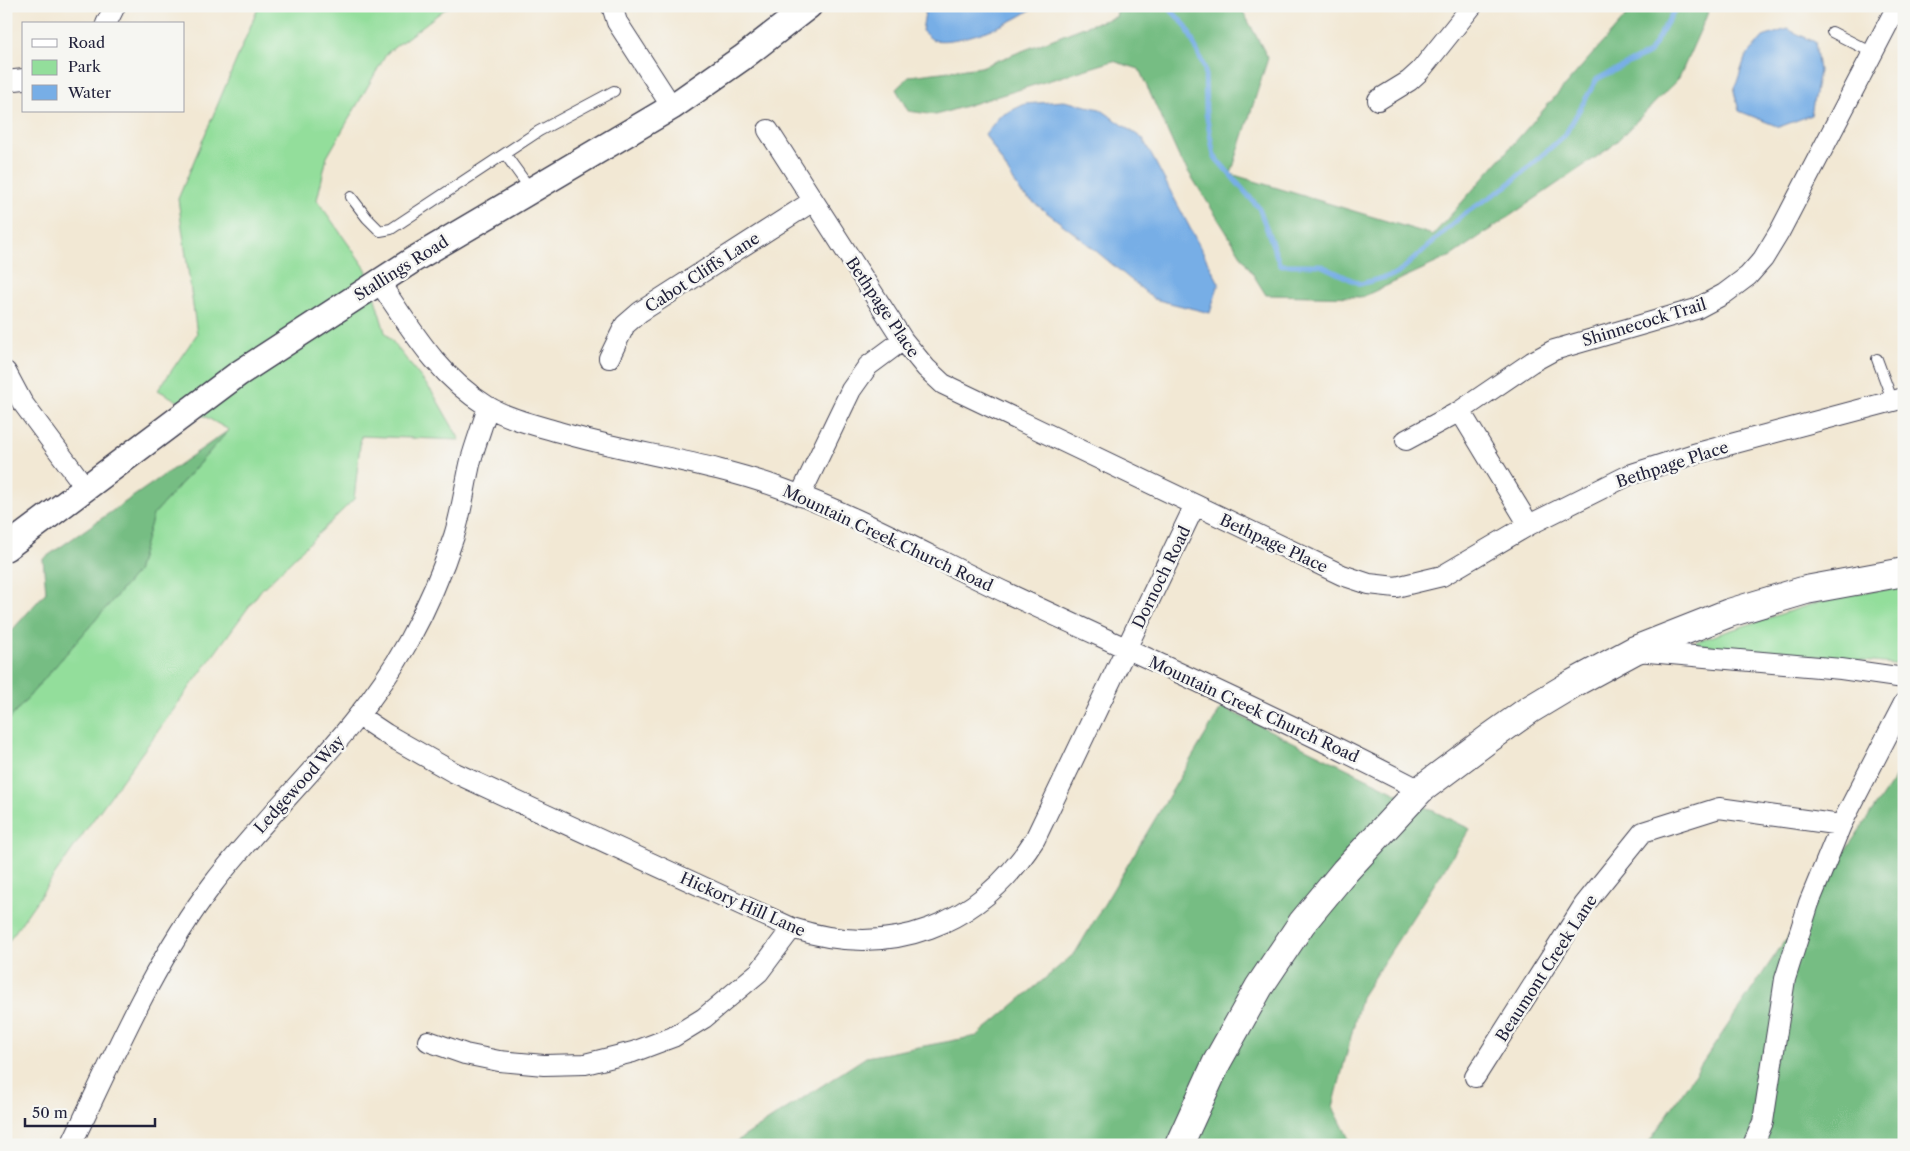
<svg xmlns="http://www.w3.org/2000/svg" width="1910" height="1151" font-family="'Libre Caslon Text',serif">
	<style>
		.green { fill: #93de9b; stroke: #5a806b }
		.forest { fill: #76bd83; stroke: #4c705f }
		.water { fill: #77aee6; stroke: #4c6890 }
		.lines { fill: none; stroke-linecap: round; stroke-linejoin: round }
		.stream { stroke: #77aee6; stroke-width: 5 }
		.service-casing { stroke: #414052; stroke-width: 12 }
		.minor-casing { stroke: #414052; stroke-width: 22 }
		.tertiary-casing { stroke: #414052; stroke-width: 28 }
		.secondary-casing { stroke: #414052; stroke-width: 30 }
		.service { stroke: #fff; stroke-width: 10 }
		.minor { stroke: #fff; stroke-width: 20 }
		.tertiary { stroke: #fff; stroke-width: 25 }
		.secondary { stroke: #fff; stroke-width: 28 }
		.labels { text-anchor: middle; dominant-baseline: central; stroke-width: 5; stroke-linejoin: round; paint-order: stroke }
		.street-label { font-size: 16px; fill: #22223b; stroke: #f6f6f2 }
	</style>
	<rect width="100%" height="100%" fill="#f6f6f2"/>
	<filter id="ink" filterUnits="userSpaceOnUse"><feTurbulence type="fractalNoise" baseFrequency=".02" numOctaves="2"/><feDisplacementMap in="SourceGraphic" scale="10" xChannelSelector="R" yChannelSelector="G"/><feConvolveMatrix kernelMatrix="1 2 1 2 8 2 1 2 1" color-interpolation-filters="sRGB"/></filter>
	<filter id="wash" filterUnits="userSpaceOnUse"><feTurbulence type="fractalNoise" baseFrequency=".0096" numOctaves="4" result="noise"/><feDisplacementMap in="SourceGraphic" scale="20" xChannelSelector="R" yChannelSelector="G"/><feGaussianBlur stdDeviation="1.12" result="paint"/><feColorMatrix in="noise" values="0 0 0 0 0 0 0 0 0 0 0 0 0 0 0 0 0 1.4 0 .05"/><feComposite in="paint" operator="in"/></filter>
	<g filter="url(#wash)">
		<rect width="100%" height="100%" fill="#f2e8d4"/>
		<path class="green" d="M259 6H449L387 53 327 157 317 200 366 269 385 332 433 393 460 440 361 436 354 499 261 590 90 824 6 945V723L137 572 153 515 229 430 158 390 197 334 178 199Z
			M1904 587V665L1688 644 1840 595Z"/>
		<path class="forest" d="M1118 6H1240L1268 58 1231 174 1433 235 1635 6H1711L1679 78 1611 147 1451 256 1362 297 1266 295 1179 157 1139 69 1113 61 936 115 908 111 896 89 910 76 981 67 1089 25 1116 17Z
			M229 430 153 515 137 572 6 723V637L46 592 43 559Z
			M1222 707 1470 829 1361 997 1333 1107 1352 1145H731L866 1057 977 1036 1075 953Z
			M1904 764V1145H1647Z"/>
		<path class="water" d="M926 6H1035C1018 22 958 45 934 40 930 39 926 34 922 31Z
			M1787 29 1815 42 1819 71 1811 115 1779 127 1739 111 1734 91 1745 58 1763 37Z
			M1064 101 1100 109 1143 139 1219 283 1210 313 1154 299 1078 236 1021 193 985 134 1000 116 1025 104Z"/>
		<g class="lines">
			<path class="stream" d="M1167 6 1186 26 1205 69 1206 113 1214 156 1259 208 1280 265H1320L1360 284 1397 274 1464 214 1507 186 1565 135 1597 79 1649 53 1677 6"/>
		</g>
	</g>
	<g filter="url(#ink)">
		<g class="lines">
			<g class="service-casing">
				<path id="service" d="M1832 32 1873 53
					M505 154 531 190
					M351 197 367 218 380 231 391 229 539 131 614 91
					M1877 359 1893 402"/>
			</g>
			<g class="minor-casing">
				<path id="minor" d="M612 6 617 22 672 107
					M106 24 115 6
					M6 81 24 79
					M1378 100 1409 81 1420 71 1472 6
					M768 130 903 340 926 368 943 384 1342 575 1369 584 1396 587 1442 576 1529 525 1629 475 1694 454 1904 398
					M379 282C412 330 437 375 487 406 509 419 535 425 559 432 633 454 711 462 783 489 861 517 934 559 1009 594 1146 658 1285 720 1420 790
					M609 358 625 325 640 312 813 201
					M6 372 22 402 85 487
					M1460 411 1529 525
					M1406 440 1460 411 1532 362 1554 350 1696 309 1724 294 1748 276 1763 259 1780 231 1894 12
					M800 496 851 390 868 366 903 340
					M1637 651 1841 669 1904 678
					M359 716 386 734 453 772 792 928C890 960 980 926 1035 839L1195 505
					M428 1041 465 1054 499 1061 544 1065 585 1064 633 1052 673 1037 704 1018 759 972 792 928
					M1475 1077 1584 905 1643 832 1719 808 1841 825
					M71 1145C114 1056 153 963 213 884 276 802 357 734 408 642 426 609 442 573 454 536 462 511 465 485 471 460 476 442 483 424 488 407
					M1753 1145 1763 1122 1785 979 1809 903 1841 825 1904 703"/>
			</g>
			<g class="tertiary-casing">
				<path id="tertiary" d="M6 548 238 374 413 260 672 107 742 58 809 6"/>
			</g>
			<g class="secondary-casing">
				<path id="secondary" d="M1179 1145 1217 1062 1259 987 1302 923 1345 871 1420 790 1491 737 1529 710 1574 683 1635 650 1729 613 1806 590 1904 572"/>
			</g>
			<use href="#service" class="service"/>
			<use href="#minor" class="minor"/>
			<use href="#tertiary" class="tertiary"/>
			<use href="#secondary" class="secondary"/>
		</g>
	</g>
	<g class="labels">
		<g class="street-label">
			<text transform="translate(401 268) rotate(-32)">Stallings Road</text>
			<text transform="translate(702 272) rotate(-33)">Cabot Cliffs Lane</text>
			<text transform="translate(883 307) rotate(56)">Bethpage Place</text>
			<text transform="translate(1644 322) rotate(-17)">Shinnecock Trail</text>
			<text transform="translate(1672 464) rotate(-18)">Bethpage Place</text>
			<text transform="translate(888 538) rotate(25)">Mountain Creek Church Road</text>
			<text transform="translate(1274 543) rotate(25)">Bethpage Place</text>
			<text transform="translate(1161 577) rotate(-64)">Dornoch Road</text>
			<text transform="translate(1254 709) rotate(25)">Mountain Creek Church Road</text>
			<text transform="translate(299 784) rotate(-48)">Ledgewood Way</text>
			<text transform="translate(743 904) rotate(24)">Hickory Hill Lane</text>
			<text transform="translate(1546 968) rotate(-57)">Beaumont Creek Lane</text>
		</g>
	</g>
	<rect width="1910" height="1151" fill="none" stroke="#f6f6f2" stroke-width="25"/>
	<rect x="22" y="22" width="162" height="90" fill="#f6f6f2" stroke="#a1a1a9"/>
	<rect x="32" y="39" width="25" height="8" fill="#ffffff" stroke="#a1a1a9"/>
	<text x="68" y="48" font-size="15" fill="#22223b">Road</text>
	<rect x="32" y="60" width="25" height="15" fill="#93de9b" stroke="#a1a1a9"/>
	<text x="68" y="72" font-size="15" fill="#22223b">Park</text>
	<rect x="32" y="85" width="25" height="15" fill="#77aee6" stroke="#a1a1a9"/>
	<text x="68" y="98" font-size="15" fill="#22223b">Water</text>
	<path d="M25 1118v8h130v-8" fill="none" stroke="#22223b" stroke-width="2.5"/>
	<text x="32" y="1118" font-size="15" fill="#22223b" stroke="#f6f6f2" stroke-width="4" paint-order="stroke">50 m</text>
</svg>
